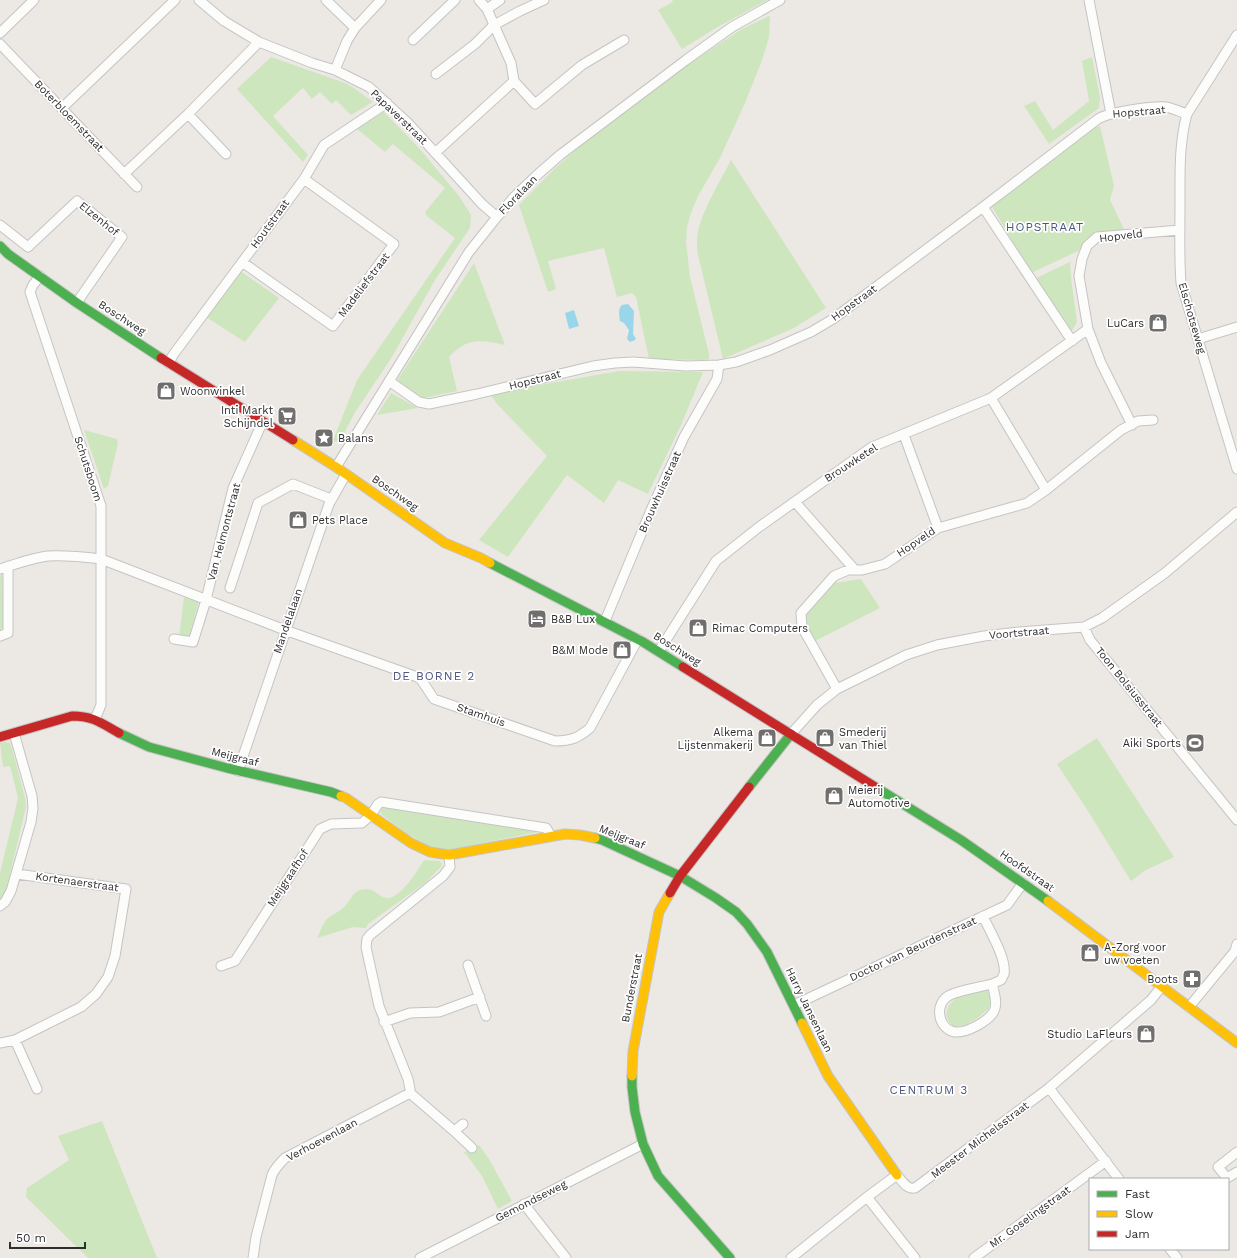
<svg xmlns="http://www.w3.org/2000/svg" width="1237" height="1258" font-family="'Work Sans',sans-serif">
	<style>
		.green { fill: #cee6be }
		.water { fill: #99d6ec }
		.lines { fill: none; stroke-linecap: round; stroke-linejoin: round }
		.street-casing { stroke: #c5c4c5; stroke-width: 11 }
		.fast-casing { stroke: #c5c4c5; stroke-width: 11 }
		.slow-casing { stroke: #c5c4c5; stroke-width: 11 }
		.jam-casing { stroke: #c5c4c5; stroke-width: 11 }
		.street { stroke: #fcfcfb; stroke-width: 9 }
		.fast { stroke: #4caf50; stroke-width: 9 }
		.slow { stroke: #ffc107; stroke-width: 9 }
		.jam { stroke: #c62828; stroke-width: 9 }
		.labels { text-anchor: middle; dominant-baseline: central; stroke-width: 3.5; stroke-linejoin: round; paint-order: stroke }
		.street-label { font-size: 11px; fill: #2e2e2e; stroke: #fff }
		.poi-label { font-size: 11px; fill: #2e2e2e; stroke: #fff; text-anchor: start }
		.neighbourhood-label { font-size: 12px; letter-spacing: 1px; fill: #4d5680; stroke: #fff }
	</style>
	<rect width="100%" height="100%" fill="#ece8e4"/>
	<path class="green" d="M672 0H767L716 28 682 49 658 10 673 2Z
		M769 16 770 18 769 37 762 60 745 103 720 158 698 196 691 213 687 227 686 242 690 277 709 354V359L703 360 649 359 636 297 632 293 617 297 604 248 548 261 556 289 548 292 519 205 554 169 600 129 678 71 742 29Z
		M271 57 345 83 354 88 373 102 351 115 336 100 332 104 320 92 312 99 303 88 273 116 308 155 303 162 237 89Z
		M1092 57 1100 97 1099 108 1049 144 1024 106 1035 101 1053 130 1089 101 1082 61Z
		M383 111 419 148 459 196 471 215 470 228 435 280 392 357 354 414 339 443 333 440 357 380 455 238 427 216 425 212 445 188 393 144 385 152 356 128 381 114Z
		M1100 126 1114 186 1110 200 1124 229 1102 235 1087 242 1078 251 1031 273 991 205 1096 127Z
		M731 160 826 308 794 328 723 359 698 255C697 250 697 245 697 240 698 216 720 182 731 160Z
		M1072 261 1070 263 1071 278 1077 322 1070 334 1032 280Z
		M474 263 505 345C481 340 468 337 449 357L457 391 424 398 400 385 398 379Z
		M239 270 279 298 245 342 206 317Z
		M619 371 703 372 681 425 648 494 618 480 604 503 567 475 508 557 479 540 547 456 497 404 491 395 522 388Z
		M391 393 418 408 377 415Z
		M84 430 117 439 118 443 108 486 104 489Z
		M2 574 4 630 0 631V575Z
		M861 579 880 608 815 641 804 622 807 613 835 583Z
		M184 597 199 601 188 641 179 638Z
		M1097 738 1174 857 1146 870 1131 881 1088 811 1057 764Z
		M5 742 10 743 12 748 25 798 26 807 5 895 2 900 0 901V873L18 798 10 766 3 767 0 743Z
		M385 806 537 829 538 832 447 850 433 848 406 833 381 814 380 809 381 807Z
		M424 860 440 861 442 864 441 867 425 883 368 924 366 928 353 927 317 938C320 933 322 924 327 919 331 915 337 913 342 909 352 901 351 889 367 889 375 889 380 899 389 898 402 896 418 870 424 860Z
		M987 989 991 1000 989 1008C979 1018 969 1025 954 1027 949 1022 945 1018 947 1011 951 994 973 992 987 989Z
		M102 1121 157 1258H88L26 1197 27 1188 69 1160 58 1136Z
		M479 1145 489 1159 512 1201 498 1209 482 1176 466 1154 463 1153Z"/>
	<path class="water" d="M628 304 634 311 633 334 636 339 633 341 630 342 627 339 629 330 624 323 620 321C619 315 618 309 622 305Z
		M574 310 579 326 569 329 565 313Z"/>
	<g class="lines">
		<g class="street-casing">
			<path id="street" d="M199 0 224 21 259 42 312 63 335 70 369 87 408 123 482 204 497 217
				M326 0 355 28
				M479 0 487 9
				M1089 0 1111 114
				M0 33 34 0
				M1237 35 1187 114C1179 143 1180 173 1180 203 1180 230 1179 257 1181 283L1237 469
				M413 40 455 0
				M0 44 137 187
				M335 70 347 41 355 28 381 0
				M436 74 475 44 494 25 520 11 544 0
				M514 81 535 104 582 65 624 40
				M62 108 175 0
				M188 114 226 154
				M435 153 514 81 511 63 487 9 500 0
				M124 174 188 114 259 42
				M983 207 1072 341
				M0 225 28 247 77 201 122 237 82 295 77 303
				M242 262 333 326 394 244 304 179
				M40 276 33 285 30 292 101 506V705L95 719
				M1198 339 1237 327
				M169 363 173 355 304 179 324 145 387 103
				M389 381 419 402 429 404 477 394 593 366 615 363 633 362 686 366 719 365 736 362 770 350 811 332 833 319 983 207 1098 119C1109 112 1152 106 1166 107 1173 108 1180 112 1187 114
				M991 398 1046 490
				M1132 425 1101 363 1088 329 1079 276 1082 259 1087 246 1097 237 1180 230
				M904 435 938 528
				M336 467 469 252 497 217 514 197 536 176 560 155 686 60 732 27 780 0
				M795 502 855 570
				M0 569C16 564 32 558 48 556 66 555 84 557 101 559L285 630 420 678 434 699 555 741C571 741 578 738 590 728L638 639
				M230 588 258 503 293 484 331 499
				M605 621 651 510 684 437 717 379 719 365
				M1084 627 1090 640 1237 820
				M0 636 8 633V566
				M174 639 193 642 206 600 233 488 263 421
				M659 651 716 561 759 527 872 447 991 398 1088 329
				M837 689 802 627 801 613 834 576 848 570H862L885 564 938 528 1027 503 1046 490 1121 430 1138 421 1153 420
				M791 734 817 705 837 689 906 655 937 645 984 636 1019 632 1084 627 1102 618 1165 573 1237 512
				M238 771 329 504 346 474
				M0 906 5 902 11 891 31 822 33 808 32 796 14 733
				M983 916C989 930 1007 959 1004 974 1003 976 1002 978 1001 980L992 984C994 992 998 1003 994 1011 989 1021 967 1033 955 1032 937 1029 934 1002 950 995 961 990 980 987 992 984
				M468 965 486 1016
				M221 966 235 961 320 829 331 824 362 823 371 815 378 804 381 802 546 828 551 836
				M794 1005 1007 905 1023 883
				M1189 1007 1235 951 1237 944
				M384 1022 410 1013 439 1012 480 997
				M15 1040 37 1089
				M0 1043 15 1040 81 1007 96 994 108 977 115 956 126 889 17 874
				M1049 1088 1119 1179
				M410 1093V1089L408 1079 379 1006 366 947 367 939 370 935 443 876 450 867 449 855
				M410 1093 454 1131 463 1124
				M454 1131 472 1148
				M1237 1152 1218 1167 1227 1178 1237 1172
				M867 1197 915 1258
				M524 1204 566 1258
				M1170 1249 1177 1258
				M253 1258 256 1237 272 1175C275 1168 279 1164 285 1158L410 1093
				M420 1258 643 1144
				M791 1258 867 1197 897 1175C902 1181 907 1190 915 1188L1049 1088 1151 1000 1162 986
				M974 1258 1106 1161"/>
		</g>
		<g class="fast-casing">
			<path id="fast" d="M0 246 8 254 77 303 161 358
				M490 563 643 642 683 667
				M119 733 149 747 227 768 331 792 341 796
				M749 787 791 734
				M877 788 961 840 1048 901
				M595 838 602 840 680 876 716 898 736 912 747 924 767 952 802 1023
				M632 1076V1087L635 1112 643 1144 658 1176 730 1258"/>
		</g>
		<g class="slow-casing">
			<path id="slow" d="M293 440 336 467 445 543 481 558 490 563
				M341 796 346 798 411 843 430 852 449 855 565 834 580 835 595 838
				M1048 901 1237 1043
				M802 1023 828 1076 897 1175
				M632 1076 633 1051 659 912 670 893"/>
		</g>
		<g class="jam-casing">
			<path id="jam" d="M161 358 293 440
				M683 667 877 788
				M0 737 72 716C93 716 101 723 119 733
				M670 893 680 876 749 787"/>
		</g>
		<use href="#street" class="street"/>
		<use href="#fast" class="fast"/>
		<use href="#slow" class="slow"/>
		<use href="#jam" class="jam"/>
	</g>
	<defs>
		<g id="shop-square" transform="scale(1)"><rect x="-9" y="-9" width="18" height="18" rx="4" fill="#706f6e" stroke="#fff"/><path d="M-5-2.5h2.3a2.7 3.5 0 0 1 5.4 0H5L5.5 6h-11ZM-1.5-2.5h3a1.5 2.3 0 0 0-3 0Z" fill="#fff"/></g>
		<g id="supermarket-square" transform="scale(1)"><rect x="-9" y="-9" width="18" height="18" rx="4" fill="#706f6e" stroke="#fff"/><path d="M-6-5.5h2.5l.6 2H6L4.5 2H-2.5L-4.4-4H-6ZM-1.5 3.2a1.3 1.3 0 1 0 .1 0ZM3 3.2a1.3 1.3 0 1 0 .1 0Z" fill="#fff"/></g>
		<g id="sight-square" transform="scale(1)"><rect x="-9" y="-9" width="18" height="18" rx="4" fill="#706f6e" stroke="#fff"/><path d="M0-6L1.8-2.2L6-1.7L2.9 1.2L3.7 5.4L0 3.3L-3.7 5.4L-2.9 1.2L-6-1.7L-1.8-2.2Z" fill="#fff"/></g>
		<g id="hotel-square" transform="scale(1)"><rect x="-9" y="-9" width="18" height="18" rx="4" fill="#706f6e" stroke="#fff"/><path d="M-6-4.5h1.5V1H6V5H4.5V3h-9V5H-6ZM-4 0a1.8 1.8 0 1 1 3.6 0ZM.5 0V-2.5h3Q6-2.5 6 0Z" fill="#fff"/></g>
		<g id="stadium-square" transform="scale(1)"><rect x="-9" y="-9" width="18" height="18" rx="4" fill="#706f6e" stroke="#fff"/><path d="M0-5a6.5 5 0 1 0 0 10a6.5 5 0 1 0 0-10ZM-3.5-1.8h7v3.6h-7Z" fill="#fff"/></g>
		<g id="pharmacy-square" transform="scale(1)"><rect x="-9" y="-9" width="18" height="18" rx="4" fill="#706f6e" stroke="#fff"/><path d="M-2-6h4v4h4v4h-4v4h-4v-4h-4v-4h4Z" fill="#fff"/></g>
	</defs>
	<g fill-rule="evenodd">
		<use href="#shop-square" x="1158" y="323"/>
		<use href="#shop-square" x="166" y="391"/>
		<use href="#supermarket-square" x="287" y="416"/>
		<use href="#sight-square" x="324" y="438"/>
		<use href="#shop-square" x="298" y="520"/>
		<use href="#hotel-square" x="537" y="619"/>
		<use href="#shop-square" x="698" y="628"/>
		<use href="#shop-square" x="622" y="650"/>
		<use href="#shop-square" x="767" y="738"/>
		<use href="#shop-square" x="825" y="738"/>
		<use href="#stadium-square" x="1195" y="743"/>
		<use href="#shop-square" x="834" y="796"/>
		<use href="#shop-square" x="1090" y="953"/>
		<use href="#pharmacy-square" x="1192" y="979"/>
		<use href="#shop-square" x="1146" y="1034"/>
	</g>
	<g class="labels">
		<g class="street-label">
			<text transform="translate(1139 112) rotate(-5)">Hopstraat</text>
			<text transform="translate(69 116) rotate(46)">Boterbloemstraat</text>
			<text transform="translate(399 117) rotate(44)">Papaverstraat</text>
			<text transform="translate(518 195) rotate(-46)">Floralaan</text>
			<text transform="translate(99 219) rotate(39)">Elzenhof</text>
			<text transform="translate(270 224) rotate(-54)">Houtstraat</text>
			<text transform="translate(1121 236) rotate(-7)">Hopveld</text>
			<text transform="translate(364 285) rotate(-53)">Madeliefstraat</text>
			<text transform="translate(854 303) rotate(-36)">Hopstraat</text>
			<text transform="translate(122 318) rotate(33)">Boschweg</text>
			<text transform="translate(1192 318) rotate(74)">Elschotseweg</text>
			<text transform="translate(535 380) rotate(-14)">Hopstraat</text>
			<text transform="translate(851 463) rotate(-33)">Brouwketel</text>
			<text transform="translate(88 469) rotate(72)">Schutsboom</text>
			<text transform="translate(660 492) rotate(-66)">Brouwhuisstraat</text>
			<text transform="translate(395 493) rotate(35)">Boschweg</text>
			<text transform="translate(224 532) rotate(-75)">Van Helmontstraat</text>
			<text transform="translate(916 542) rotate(-34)">Hopveld</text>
			<text transform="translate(288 621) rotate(-71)">Mandelalaan</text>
			<text transform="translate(1019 633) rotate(-5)">Voortstraat</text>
			<text transform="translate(677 649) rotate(32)">Boschweg</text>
			<text transform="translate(1129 687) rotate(51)">Toon Bolsiusstraat</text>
			<text transform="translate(481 715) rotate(19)">Stamhuis</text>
			<text transform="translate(235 757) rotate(14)">Meijgraaf</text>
			<text transform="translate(622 837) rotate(22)">Meijgraaf</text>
			<text transform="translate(1027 871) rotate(35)">Hoofdstraat</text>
			<text transform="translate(288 878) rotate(-57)">Meijgraafhof</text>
			<text transform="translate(77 882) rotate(8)">Kortenaerstraat</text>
			<text transform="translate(913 949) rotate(-25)">Doctor van Beurdenstraat</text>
			<text transform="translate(632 988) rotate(-79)">Bunderstraat</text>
			<text transform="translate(809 1010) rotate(64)">Harry Jansenlaan</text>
			<text transform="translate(322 1140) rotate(-28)">Verhoevenlaan</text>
			<text transform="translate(980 1140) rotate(-37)">Meester Michelsstraat</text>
			<text transform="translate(531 1201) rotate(-27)">Gemondseweg</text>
			<text transform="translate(1030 1217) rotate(-36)">Mr. Goselingstraat</text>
		</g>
		<g class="poi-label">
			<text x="1144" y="323" text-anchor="end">LuCars</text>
			<text x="180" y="391">Woonwinkel</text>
			<text x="273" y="410" text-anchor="end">Inti Markt<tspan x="273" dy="13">Schijndel</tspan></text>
			<text x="338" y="438">Balans</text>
			<text x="312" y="520">Pets Place</text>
			<text x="551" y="619">B&amp;B Lux</text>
			<text x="712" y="628">Rimac Computers</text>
			<text x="608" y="650" text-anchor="end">B&amp;M Mode</text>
			<text x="753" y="732" text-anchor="end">Alkema<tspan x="753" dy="13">Lijstenmakerij</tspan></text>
			<text x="839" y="732">Smederij<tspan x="839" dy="13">van Thiel</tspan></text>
			<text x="1181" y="743" text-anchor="end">Aiki Sports</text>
			<text x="848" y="790">Meierij<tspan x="848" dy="13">Automotive</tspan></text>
			<text x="1104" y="947">A-Zorg voor<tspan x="1104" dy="13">uw voeten</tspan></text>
			<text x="1178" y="979" text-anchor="end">Boots</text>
			<text x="1132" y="1034" text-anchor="end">Studio LaFleurs</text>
		</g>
		<g class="neighbourhood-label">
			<text x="1045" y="227">HOPSTRAAT</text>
			<text x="434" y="676">DE BORNE 2</text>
			<text x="929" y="1090">CENTRUM 3</text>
		</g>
	</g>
	<rect x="1089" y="1178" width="140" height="72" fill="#ffffff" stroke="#ababab"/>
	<rect x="1097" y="1191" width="20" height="6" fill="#4caf50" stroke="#ababab"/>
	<text x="1125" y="1198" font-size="12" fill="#2e2e2e">Fast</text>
	<rect x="1097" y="1211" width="20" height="6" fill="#ffc107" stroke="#ababab"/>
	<text x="1125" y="1218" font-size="12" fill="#2e2e2e">Slow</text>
	<rect x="1097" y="1231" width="20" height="6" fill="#c62828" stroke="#ababab"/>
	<text x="1125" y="1238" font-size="12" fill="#2e2e2e">Jam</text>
	<path d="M10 1242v6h75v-6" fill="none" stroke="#2e2e2e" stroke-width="2"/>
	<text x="16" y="1242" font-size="12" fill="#2e2e2e" stroke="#ffffff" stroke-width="3" paint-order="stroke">50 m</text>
</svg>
